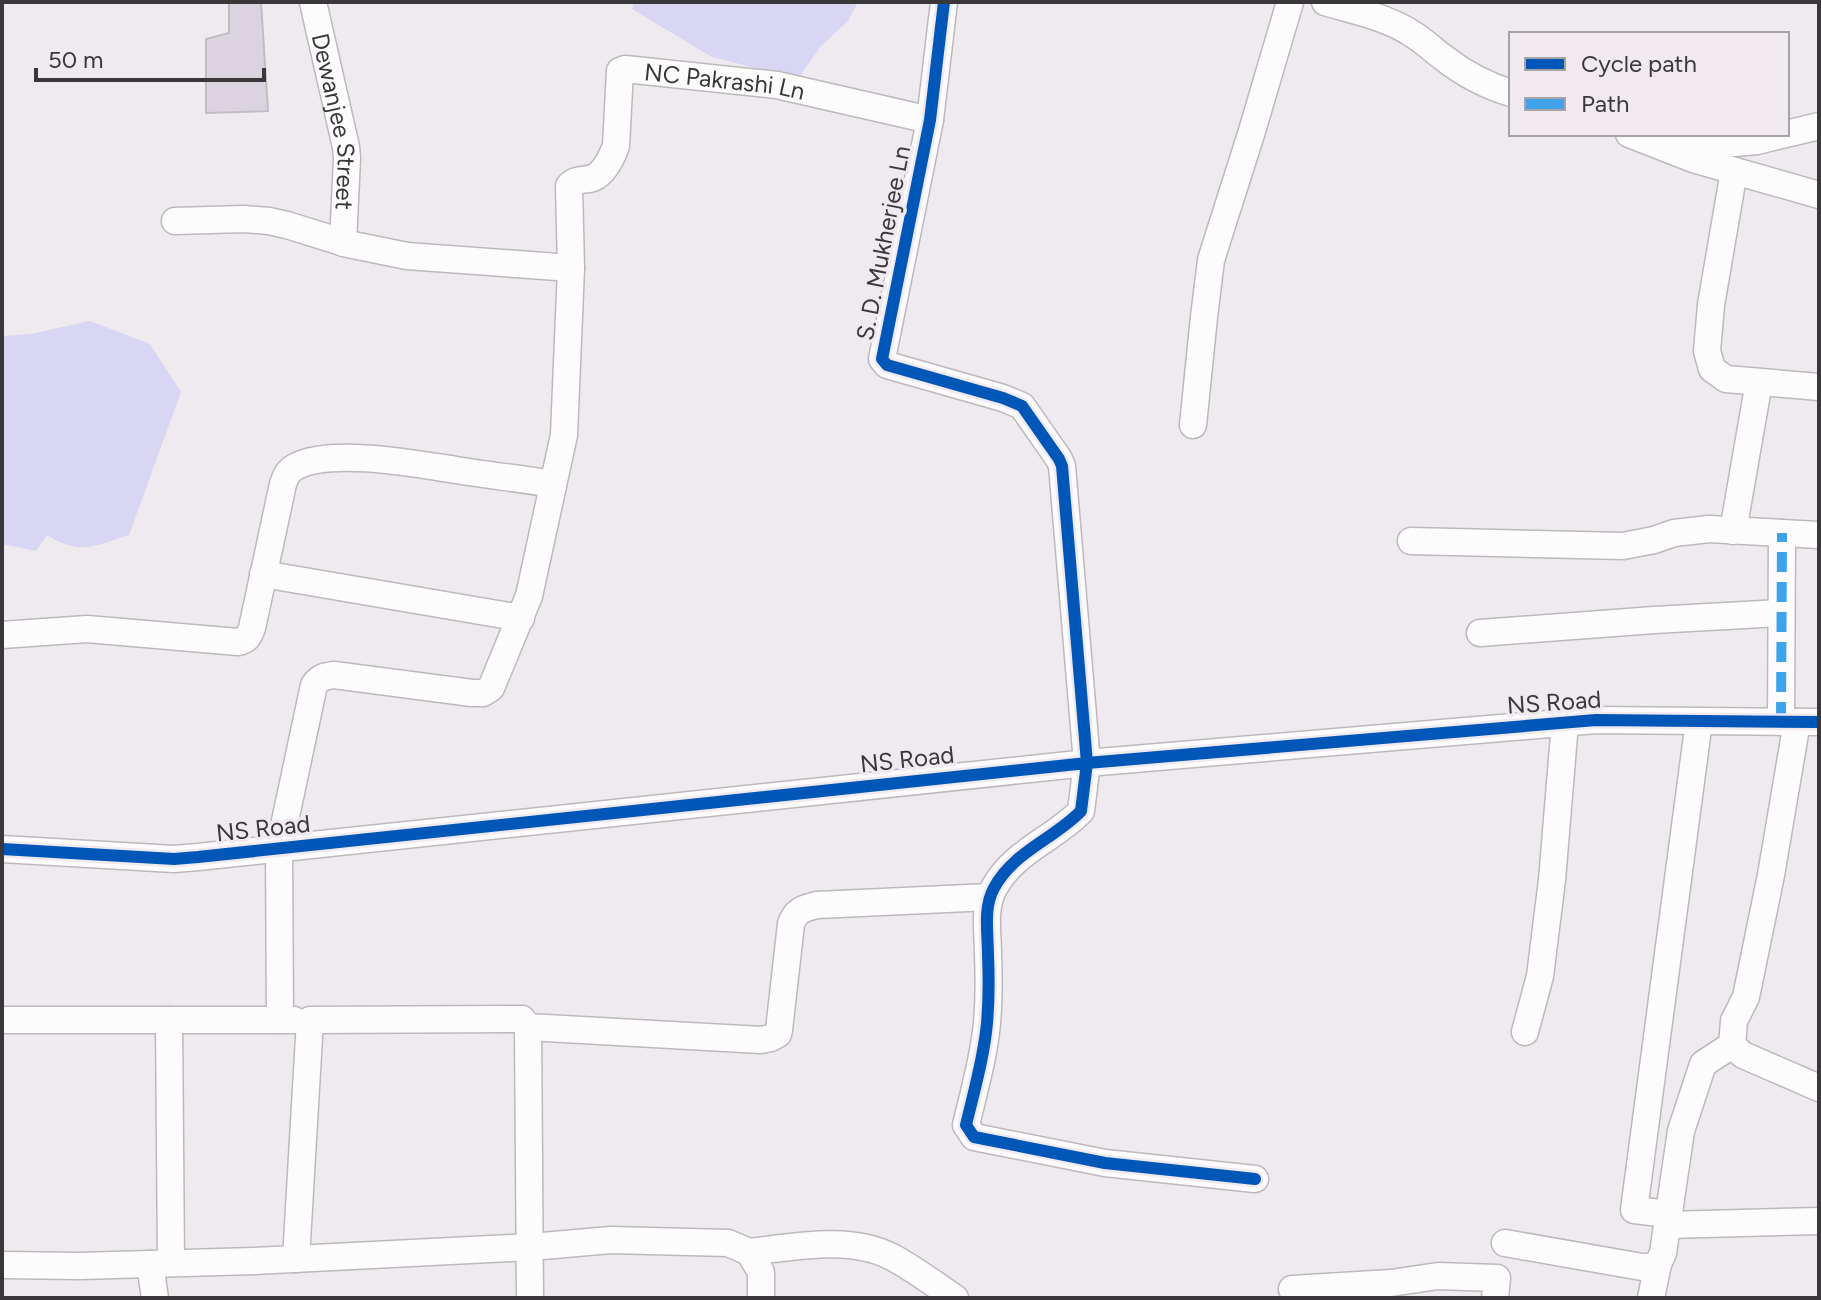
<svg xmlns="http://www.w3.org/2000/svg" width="1821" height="1300" font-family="Figtree,sans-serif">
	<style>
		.water { fill: #d8d6f2 }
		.building { fill: #dbd4e0; stroke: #c0bdc1; stroke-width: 2 }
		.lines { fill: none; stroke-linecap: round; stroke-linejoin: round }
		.street-casing { stroke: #bcb8bc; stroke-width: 29 }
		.street { stroke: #fdfcfd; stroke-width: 26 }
		.quiet { stroke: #3fa3ec; stroke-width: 10; stroke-dasharray: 20 10; stroke-linecap: butt }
		.cycleway-casing { stroke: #f0e9f0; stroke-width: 17 }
		.cycleway { stroke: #0057b8; stroke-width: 12 }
		.labels { text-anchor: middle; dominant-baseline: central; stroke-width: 7; stroke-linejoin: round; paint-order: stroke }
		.street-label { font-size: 24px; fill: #3a373a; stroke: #f0e9f0 }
	</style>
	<rect width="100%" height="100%" fill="#efeaef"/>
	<path class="water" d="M634 2H858L848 21 821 46 798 79 712 57 632 9Z
		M90 321 150 344 181 392 129 535C94 546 81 556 47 535L36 551 2 544V336L31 334Z"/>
	<path class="building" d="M229 2H261L268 111 206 113V39L229 33Z"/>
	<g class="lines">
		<g class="street-casing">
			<g id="street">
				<path id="s1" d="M313 2 346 147 347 158 343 243"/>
				<path d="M944 2 930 120 882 359 887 365 1003 398 1022 406 1059 459 1062 466 1087 763 1081 811C1054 839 1013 852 994 888 983 908 988 933 988 955 989 978 989 1000 987 1023 984 1057 974 1091 966 1125L974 1137 1105 1163 1255 1179"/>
				<path d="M1325 2C1354 11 1388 17 1414 35 1424 41 1434 51 1444 58 1463 73 1488 86 1511 93"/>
				<path d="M1629 134 1693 159 1819 195"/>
				<path d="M1679 148 1757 141 1819 126"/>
				<path d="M1734 171 1711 305 1707 351 1712 369 1726 379 1819 387"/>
				<path d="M175 221 244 219 269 221 287 225 348 244 407 256 571 268"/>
				<path d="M1193 425 1204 317 1211 260 1252 131 1290 2"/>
				<path d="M1733 531 1759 382"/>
				<path d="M1411 541 1623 546 1654 540 1674 533 1709 529 1819 535"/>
				<path d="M263 574 521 618"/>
				<path d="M1480 633 1654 620 1781 613"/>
				<path d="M2 635 87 629 238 642C247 640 249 636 252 628L283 484C286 476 288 470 297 466 332 448 417 464 456 470 488 475 521 479 553 484"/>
				<path d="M1781 722 1782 533"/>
				<path d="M1797 722 1771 875 1746 997 1734 1021 1732 1045 1743 1055 1819 1088"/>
				<path d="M2 849 174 859 198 857 1087 763 1596 720 1819 722"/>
				<path d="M2 1020H294"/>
				<path d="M169 1020 171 1263"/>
				<path id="s2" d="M280 1020 279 849 314 685C320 677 325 676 334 675L472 693H483L491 688 529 596 564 435 571 268 569 186C576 178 583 181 593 178 604 173 612 157 616 146L620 71 625 69 777 85 930 120"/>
				<path d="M528 1027 761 1040 771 1038 778 1034 779 1030 791 924C795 911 804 908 817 905L990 897"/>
				<path d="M1525 1032 1540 976 1552 880 1565 723"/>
				<path d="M1669 1214 1634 1210 1699 721"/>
				<path d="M1667 1225 1819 1221"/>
				<path d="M1505 1243 1642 1267H1652L1658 1264 1663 1253 1681 1131 1703 1064 1732 1045"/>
				<path d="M749 1252C794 1247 850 1235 892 1257 913 1268 934 1284 955 1298"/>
				<path d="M296 1259 310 1020 522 1019 528 1027 530 1298"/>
				<path d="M150 1264 155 1298"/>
				<path d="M2 1265 80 1266 254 1261 531 1247 611 1240 728 1243 749 1252 761 1272V1298"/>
				<path d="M1292 1289 1391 1283 1438 1276 1497 1278 1495 1298"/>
				<path d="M1651 1298 1658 1264"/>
			</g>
		</g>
		<use href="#street" class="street"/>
		<path class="quiet" d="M1781 722 1782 533"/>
		<g class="cycleway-casing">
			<path id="cycleway" d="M944 2 930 120 882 359 887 365 1003 398 1022 406 1059 459 1062 466 1087 763 1081 811C1054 839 1013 852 994 888 983 908 988 933 988 955 989 978 989 1000 987 1023 984 1057 974 1091 966 1125L974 1137 1105 1163 1255 1179
				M2 849 174 859 198 857 1087 763 1596 720 1819 722"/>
		</g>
		<use href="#cycleway" class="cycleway"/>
	</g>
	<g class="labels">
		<g class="street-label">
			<text stroke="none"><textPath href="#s2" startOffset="1282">NC Pakrashi Ln</textPath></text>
			<text stroke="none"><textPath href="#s1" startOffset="122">Dewanjee Street</textPath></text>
			<text transform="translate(883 243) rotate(-79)">S. D. Mukherjee Ln</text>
			<text transform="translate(1554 702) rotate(-4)">NS Road</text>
			<text transform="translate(907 759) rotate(-6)">NS Road</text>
			<text transform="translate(263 828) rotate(-6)">NS Road</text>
		</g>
	</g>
	<rect width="1821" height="1300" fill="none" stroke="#3a373a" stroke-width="8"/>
	<rect x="1509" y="32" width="280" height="104" fill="#f0e9f0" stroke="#a7a2a7" stroke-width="2"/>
	<rect x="1525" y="58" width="40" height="12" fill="#0057b8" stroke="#a7a2a7" stroke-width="2"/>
	<text x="1581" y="72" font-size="24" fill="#3a373a">Cycle path</text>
	<rect x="1525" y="98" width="40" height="12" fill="#3fa3ec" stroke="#a7a2a7" stroke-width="2"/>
	<text x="1581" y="112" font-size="24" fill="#3a373a">Path</text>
	<path d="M36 68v12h228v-12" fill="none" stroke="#3a373a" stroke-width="4"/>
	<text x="48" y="68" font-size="24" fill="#3a373a" stroke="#f0e9f0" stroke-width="6" paint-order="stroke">50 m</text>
</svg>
